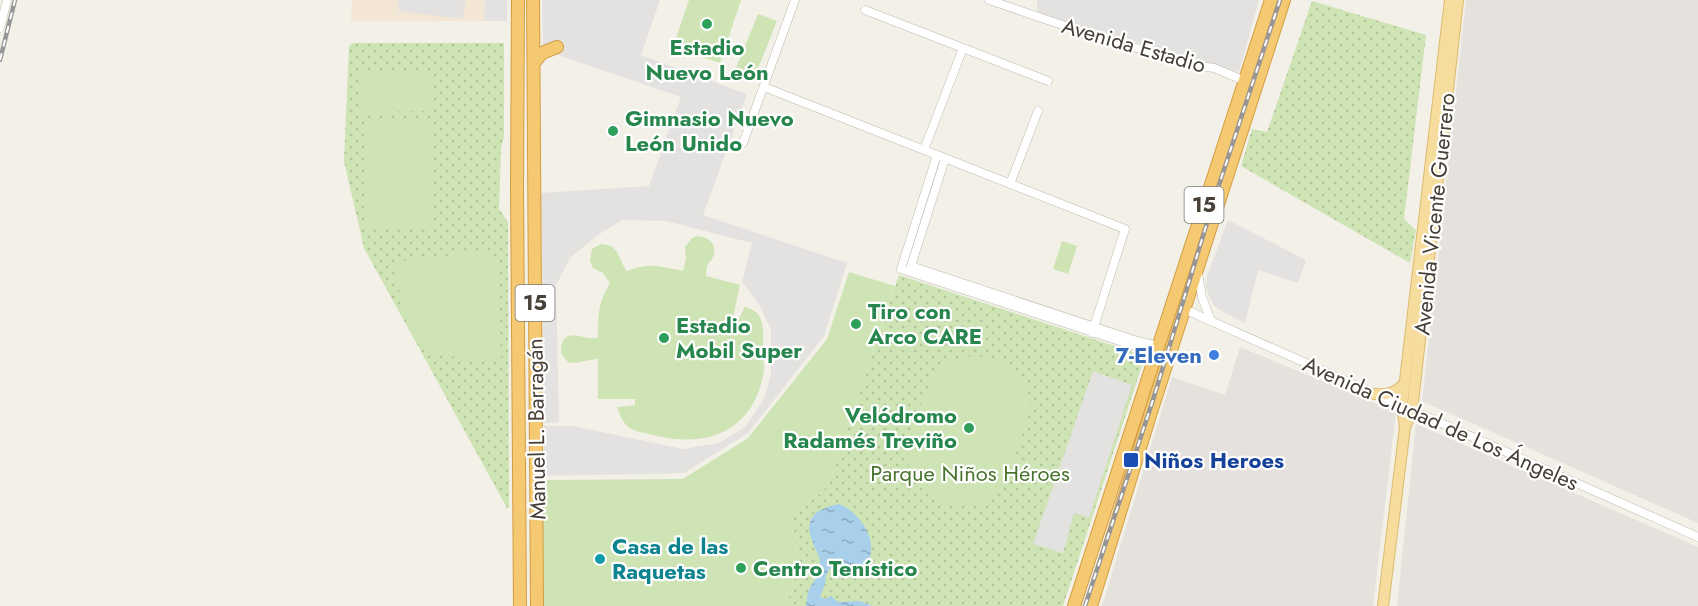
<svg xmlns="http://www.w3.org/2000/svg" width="1698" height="606" font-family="Jost,sans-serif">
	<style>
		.commercial { fill: #f3e6d5 }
		.industrial { fill: #e5e1dd }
		.grass { fill: url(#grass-dots) }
		.garden { fill: #cee4b4 }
		.parking { fill: #e4e2e0 }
		.water { fill: url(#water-ripples) }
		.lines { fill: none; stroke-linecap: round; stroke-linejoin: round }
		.minor-casing { stroke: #beb7ab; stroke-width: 9 }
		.major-casing { stroke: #dcba6d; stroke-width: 12 }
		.highway-casing { stroke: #d39d42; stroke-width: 14 }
		.minor { stroke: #fff; stroke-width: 8 }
		.major { stroke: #f7dd9d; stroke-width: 10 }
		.highway { stroke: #f4c972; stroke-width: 12 }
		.rail-casing { stroke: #969696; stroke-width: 4.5 }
		.rail { stroke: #fff; stroke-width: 2; stroke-dasharray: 7; stroke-linecap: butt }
		.leisure-dot { fill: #2e9e5b; stroke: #fff; stroke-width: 2 }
		.shop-dot { fill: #3f7fe0; stroke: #fff; stroke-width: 2 }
		.transit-dot { fill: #1a4fb4; stroke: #fff; stroke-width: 2 }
		.culture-dot { fill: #0f9aa8; stroke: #fff; stroke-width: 2 }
		.labels { text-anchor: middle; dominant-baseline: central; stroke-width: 4.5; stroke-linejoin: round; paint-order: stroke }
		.shield { fill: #fff; stroke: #7e7973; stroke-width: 1.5 }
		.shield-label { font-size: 21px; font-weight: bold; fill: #464037 }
		.street-label { font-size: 22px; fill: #464037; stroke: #fff }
		.leisure-label { font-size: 22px; font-weight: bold; fill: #27864d; stroke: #fff; text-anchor: start }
		.shop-label { font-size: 22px; font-weight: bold; fill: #366cbe; stroke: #fff; text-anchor: end }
		.transit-label { font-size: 22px; font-weight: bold; fill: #164399; stroke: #fff; text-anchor: start }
		.park-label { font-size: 22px; fill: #49742e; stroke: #fff }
		.culture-label { font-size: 22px; font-weight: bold; fill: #0d838f; stroke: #fff; text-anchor: start }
	</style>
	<defs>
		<pattern id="grass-dots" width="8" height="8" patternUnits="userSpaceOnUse" patternTransform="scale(1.5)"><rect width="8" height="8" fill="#cee4b4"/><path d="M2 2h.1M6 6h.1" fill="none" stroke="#b2c59b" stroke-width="1.8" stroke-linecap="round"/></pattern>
		<pattern id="water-ripples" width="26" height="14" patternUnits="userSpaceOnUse" patternTransform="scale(1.5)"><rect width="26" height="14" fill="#a9d0eb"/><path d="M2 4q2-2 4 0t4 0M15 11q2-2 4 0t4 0" fill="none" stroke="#8baabf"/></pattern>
	</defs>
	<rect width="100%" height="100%" fill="#f3f0e8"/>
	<path class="commercial" d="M352 0H507V21H351Z"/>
	<path class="industrial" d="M1466 0H1698V523L1422 401Z
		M1240 347 1396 412 1373 606H1102L1172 377 1225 395Z
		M1416 424 1698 547V606H1397Z"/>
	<path class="grass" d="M1312 1 1426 35 1404 219 1416 230 1410 263 1241 166 1252 129 1267 132Z
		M355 43H504V136L501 149 499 209 508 222 509 507 507 508 364 248 344 161 349 47 351 44Z
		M899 275 1145 356 1063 606H786L799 565 791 516 801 503 820 494 829 484Z"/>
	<path class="garden" d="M689 0H741L720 63 673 47Z
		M758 14 777 21 755 76 736 68Z
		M361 74H434V111L361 112Z
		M364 118 430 119V227H364Z
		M697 236C709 237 718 244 713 257 711 262 709 261 707 266 707 267 706 275 706 276L740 285 732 322 737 323 745 306C748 308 754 310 757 313 765 322 763 338 763 349 763 357 765 368 763 376 752 430 708 448 658 436 633 430 626 433 617 407L635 405V399H598V359C587 359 579 365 568 362 563 357 559 352 562 344 566 330 580 337 588 338 591 338 596 338 598 338 598 315 598 303 610 283L603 273 593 268 590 261 592 249 601 244C620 245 617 258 627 271 651 262 659 266 683 271L686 258 685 247 692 238Z
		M1062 241 1077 246 1068 274 1053 269Z
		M483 251C492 252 495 255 498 263L501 358C477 359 444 361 424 345 403 328 397 286 397 262Z
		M849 272 895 286 829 484 820 494 801 503 791 516 799 565 786 606H543L542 480 683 479 748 438 827 339Z
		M974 356C981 357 989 357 996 360 1019 369 1035 392 1028 418 1026 426 1022 435 1019 444 1009 475 997 514 955 505 942 503 933 500 923 490 917 483 911 477 909 467 904 448 925 383 940 369 949 361 962 358 974 356Z"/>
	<path class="parking" d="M399 0H461L466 1 462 19 398 11Z
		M485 0H507V21H484Z
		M542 0H660L641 55 747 94 703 215 847 263 824 336 748 433 684 473 544 476V426H573L683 449 719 443 745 427 764 399 771 375V330L759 304 742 282 752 243 666 221 622 220 598 235 570 258 556 285 559 422 544 423 541 193 649 186 681 97 543 50Z
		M1037 0H1259L1239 72 1037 13Z
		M1228 220 1306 260 1298 283 1258 270 1245 323 1223 312 1214 306 1209 296 1206 286 1207 276Z
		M1093 371 1132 385 1089 518 1074 513 1063 553 1033 544Z"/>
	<path class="water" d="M839 504C861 513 881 543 866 566 853 568 841 565 829 569L826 576 825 584 820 597 825 599 831 596 838 602 860 601 872 606H806C807 601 807 596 808 592 812 583 819 576 820 566 821 557 816 551 813 543 803 518 815 509 839 504Z"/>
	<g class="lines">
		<g class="minor-casing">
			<path id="minor" d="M989 0 1077 30 1193 65 1214 68 1245 81
				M865 10 1048 81
				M0 28 7 0
				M764 87 1125 229 1092 333
				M743 143 795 0
				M924 150 963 48
				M937 155 901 269 1156 353
				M945 159 911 266 1137 341 1158 346
				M1010 184 1038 111
				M1198 273 1202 297 1211 321
				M1184 309 1698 537"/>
		</g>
		<g class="major-casing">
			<path id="major" d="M1375 394C1388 395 1395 393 1405 383
				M1405 427 1412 411 1458 0
				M1383 606 1405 427 1402 406 1450 0"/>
		</g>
		<g class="highway-casing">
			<path id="highway" d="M518 0 517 187 520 606
				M533 0 537 606
				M534 63 542 53 557 47
				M1074 606 1271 0
				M1091 606 1152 409 1284 0"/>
		</g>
		<use href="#minor" class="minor"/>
		<use href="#major" class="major"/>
		<use href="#highway" class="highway"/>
		<g class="rail-casing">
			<path id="rail" d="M0 60 15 0
				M1085 606 1153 400 1214 200 1280 0"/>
		</g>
		<use href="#rail" class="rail"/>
	</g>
	<g class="leisure-dot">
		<circle cx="707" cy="24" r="6"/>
		<circle cx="613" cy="131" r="6"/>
		<circle cx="856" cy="324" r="6"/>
		<circle cx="664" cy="338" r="6"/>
		<circle cx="969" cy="428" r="6"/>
		<circle cx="741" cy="568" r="6"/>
	</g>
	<circle class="shop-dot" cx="1214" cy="355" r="6"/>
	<rect class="transit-dot" x="1123" y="452" width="16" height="16" rx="3"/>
	<circle class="culture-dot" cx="600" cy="559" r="6"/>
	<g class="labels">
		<g class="shield">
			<rect x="1184.5" y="187" width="39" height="36" rx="4.5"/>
			<rect x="515.5" y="285" width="39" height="36" rx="4.5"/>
		</g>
		<g class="shield-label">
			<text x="1204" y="205">15</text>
			<text x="535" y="303">15</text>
		</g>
		<g class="street-label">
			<text transform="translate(1134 45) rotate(16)">Avenida Estadio</text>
			<text transform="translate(1434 214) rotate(-84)">Avenida Vicente Guerrero</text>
			<text transform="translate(1441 423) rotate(24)">Avenida Ciudad de Los Ángeles</text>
			<text transform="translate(536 429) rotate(-91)">Manuel L. Barragán</text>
		</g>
		<g class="leisure-label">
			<text x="707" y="47" text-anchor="middle">Estadio<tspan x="707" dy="25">Nuevo León</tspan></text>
			<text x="625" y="118">Gimnasio Nuevo<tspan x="625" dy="25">León Unido</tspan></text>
			<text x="868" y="311">Tiro con<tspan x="868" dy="25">Arco CARE</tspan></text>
			<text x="676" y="325">Estadio<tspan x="676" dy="25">Mobil Super</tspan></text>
			<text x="957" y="415" text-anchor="end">Velódromo<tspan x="957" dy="25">Radamés Treviño</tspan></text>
			<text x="753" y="568">Centro Tenístico</text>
		</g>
		<g class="shop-label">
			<text x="1202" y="355">7-Eleven</text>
		</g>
		<g class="transit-label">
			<text x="1144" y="460">Niños Heroes</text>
		</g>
		<g class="park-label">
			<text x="970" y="473">Parque Niños Héroes</text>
		</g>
		<g class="culture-label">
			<text x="612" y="546">Casa de las<tspan x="612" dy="25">Raquetas</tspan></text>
		</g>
	</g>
</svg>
